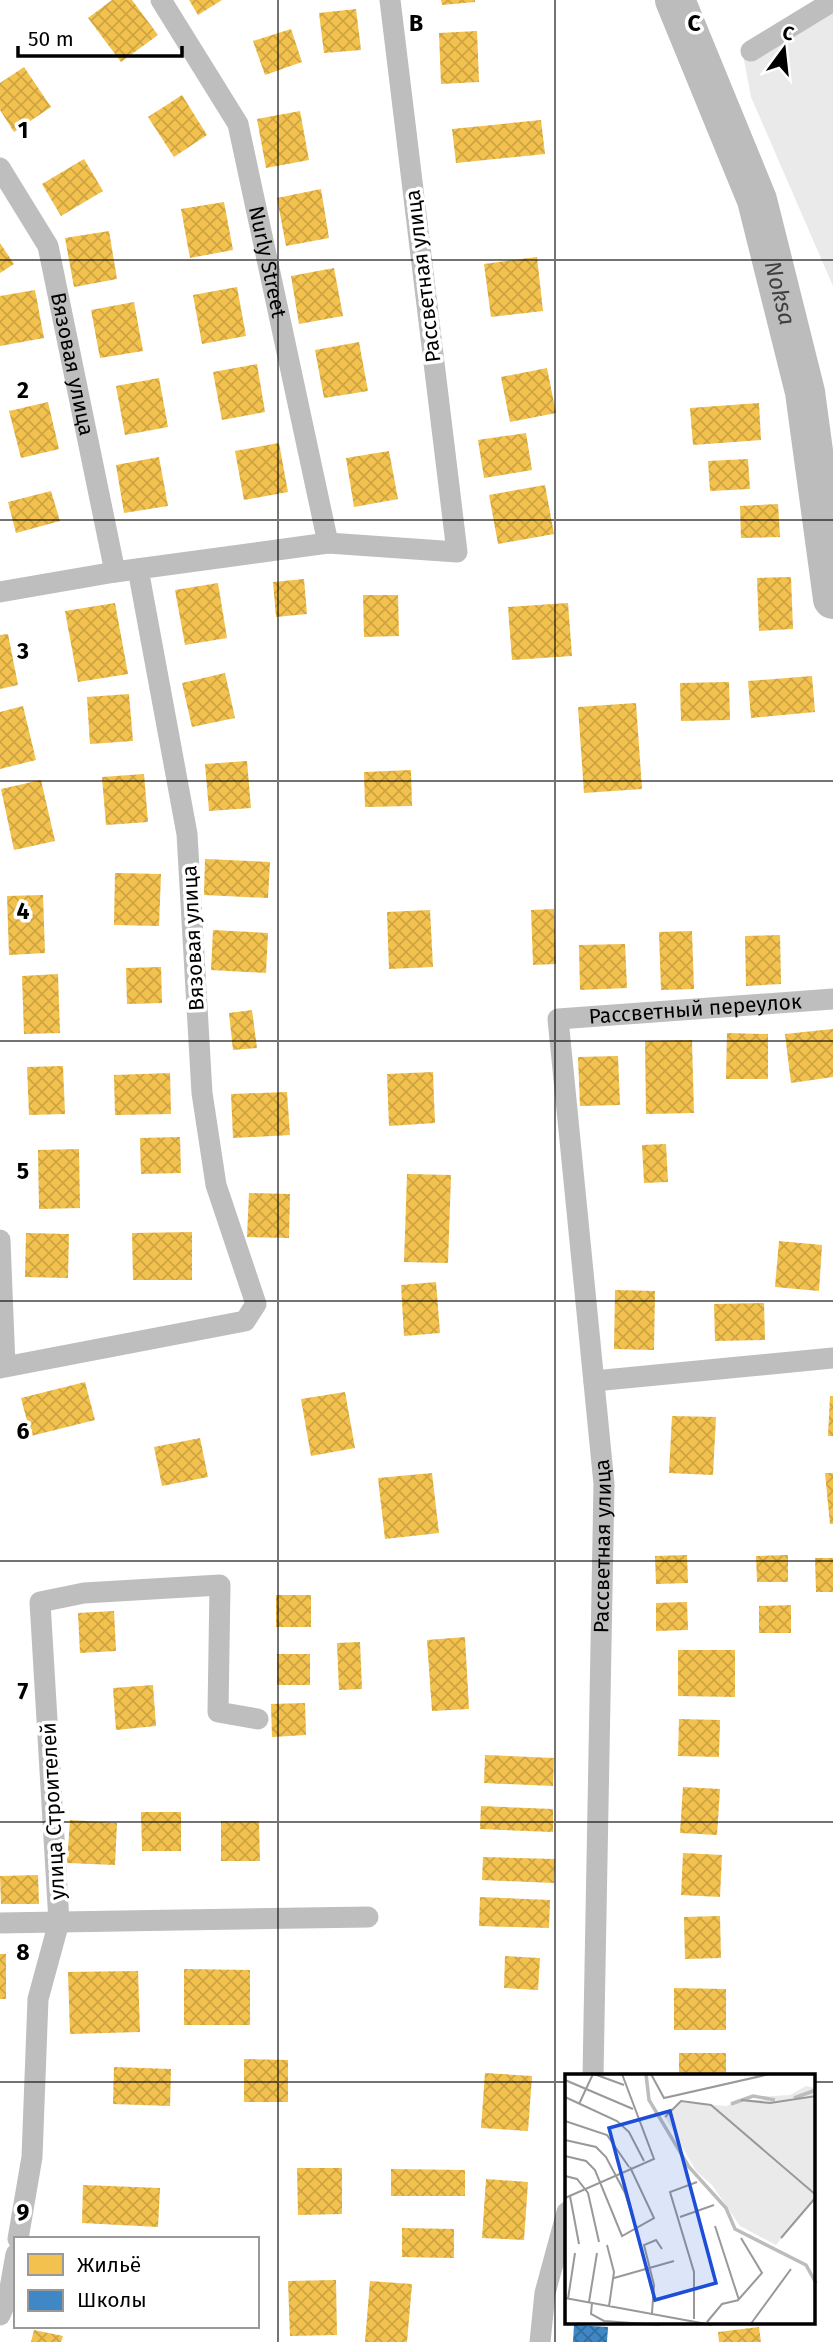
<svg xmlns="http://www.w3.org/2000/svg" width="833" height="2342" font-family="'Fira Sans',sans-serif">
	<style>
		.green { fill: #eaeaea }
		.homes { fill: url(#homes-cross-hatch) }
		.schools { fill: url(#schools-cross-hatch) }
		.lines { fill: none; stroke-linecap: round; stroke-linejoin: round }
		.river { stroke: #bcbcbc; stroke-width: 40 }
		.minor { stroke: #bebebe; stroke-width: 21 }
		.grid { fill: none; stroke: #000; stroke-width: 2; stroke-opacity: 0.55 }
		.labels { text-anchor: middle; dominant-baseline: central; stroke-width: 7; stroke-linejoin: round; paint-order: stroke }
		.street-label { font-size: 21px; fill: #000; stroke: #fff }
		.water-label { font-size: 23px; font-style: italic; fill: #404040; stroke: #fff }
		.inset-river { fill: none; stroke: #bcbcbc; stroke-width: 3.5 }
		.inset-road { fill: none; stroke: #999; stroke-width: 2 }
		.view { fill: #1d4ed8; fill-opacity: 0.15; stroke: #1d4ed8; stroke-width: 3.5 }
		.inset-edge { fill: none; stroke: #000; stroke-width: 3.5 }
		.grid-label { font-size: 23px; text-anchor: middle; font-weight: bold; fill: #000; stroke: #fff; stroke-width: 7; stroke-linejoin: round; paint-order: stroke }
	</style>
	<defs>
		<pattern id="homes-cross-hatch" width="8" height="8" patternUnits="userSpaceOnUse" patternTransform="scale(1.75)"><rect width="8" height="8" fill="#f2c14e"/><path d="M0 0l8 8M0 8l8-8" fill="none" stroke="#cea442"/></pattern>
		<pattern id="schools-cross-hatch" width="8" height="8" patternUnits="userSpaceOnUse" patternTransform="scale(1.75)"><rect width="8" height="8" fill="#3f88c5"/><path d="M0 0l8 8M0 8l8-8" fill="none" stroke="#326d9e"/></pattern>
	</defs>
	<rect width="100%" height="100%" fill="#fff"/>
	<path class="green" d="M833 0V286L751 97 742 49Z"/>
	<path class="homes" d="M112 0H132L158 35 121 62 88 18Z
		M189 0H222L198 15Z
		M441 0H475V2L442 5Z
		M356 9 361 50 324 53 319 13Z
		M291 29 302 62 265 75 253 41Z
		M477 31 479 82 441 84 439 33Z
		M24 67 51 107 14 132 0 110V83Z
		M182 95 207 135 174 157 148 117Z
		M300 111 309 160 266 168 257 119Z
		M541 120 545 154 456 163 452 129Z
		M84 159 103 191 61 216 42 184Z
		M321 189 329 238 286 246 277 198Z
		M224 202 233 250 190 258 181 209Z
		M109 231 117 279 74 287 65 238Z
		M0 243 14 264 0 273Z
		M537 257 543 311 491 317 484 264Z
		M334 268 343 316 299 324 291 276Z
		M237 287 246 336 202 344 193 295Z
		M35 290 44 338 0 346V296Z
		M134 302 143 351 100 358 91 310Z
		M359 342 368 391 324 398 315 350Z
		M257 364 265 412 222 420 213 372Z
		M547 368 556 413 510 422 501 377Z
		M159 378 168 427 125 435 116 386Z
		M48 402 59 449 21 458 9 411Z
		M759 403 761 440 693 445 690 408Z
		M526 433 532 470 484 478 478 440Z
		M279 443 288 492 244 500 235 451Z
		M389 451 398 499 354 507 346 458Z
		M159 457 168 506 124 513 116 465Z
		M748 459 750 489 710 491 708 461Z
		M545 485 554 534 498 544 489 495Z
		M51 491 60 521 16 533 8 502Z
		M778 504 780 537 741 538 740 506Z
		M791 577 793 629 759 631 757 578Z
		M304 579 307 614 276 617 273 582Z
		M218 583 227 638 185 645 175 590Z
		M363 595H398L399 636 364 637Z
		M115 603 128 674 78 682 65 611Z
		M568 603 572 656 512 660 508 607Z
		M8 634 18 685 0 689V635Z
		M225 673 235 718 192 727 182 683Z
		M812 676 815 712 751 718 748 681Z
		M729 682 730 720 681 721 680 683Z
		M129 694 133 741 90 744 87 697Z
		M636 703 642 789 584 793 578 707Z
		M23 706 36 760 0 769V712Z
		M247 761 251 808 209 811 205 764Z
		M411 770 412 806 365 807 364 772Z
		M144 774 148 822 106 825 102 777Z
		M41 780 55 841 14 850 1 789Z
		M205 859 270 862 268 898 204 895Z
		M115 873 161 874 159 926 114 925Z
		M43 895 45 953 9 955 7 896Z
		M554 909 556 964 533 965 531 910Z
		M430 910 433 967 389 969 387 912Z
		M213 930 268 933 266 973 211 970Z
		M692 931 694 989 661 990 659 932Z
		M780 935 781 984 746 986 745 936Z
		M625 944 627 988 580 990 579 945Z
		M161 967 162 1003 127 1004 126 968Z
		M58 974 60 1033 24 1034 22 976Z
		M252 1010 257 1048 233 1050 229 1013Z
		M833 1029V1077L791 1083 785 1034Z
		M727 1033 768 1034V1079H726Z
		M692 1040 694 1113 646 1114 645 1041Z
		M618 1056 620 1105 580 1106 578 1057Z
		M63 1066 65 1114 29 1115 27 1067Z
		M433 1072 435 1123 389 1126 387 1074Z
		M170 1073 171 1114 115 1115 114 1075Z
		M287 1092 290 1135 233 1138 231 1094Z
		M180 1137 181 1173 141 1174 140 1138Z
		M666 1144 668 1182 644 1183 642 1145Z
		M79 1149 80 1208 39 1209 38 1150Z
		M407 1174 451 1175 448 1263 404 1262Z
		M249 1193 290 1194 289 1238 247 1237Z
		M192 1232V1280H133L132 1233Z
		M26 1233 69 1234 68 1278 25 1277Z
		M779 1241 822 1245 819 1291 775 1287Z
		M436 1282 440 1333 404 1336 401 1285Z
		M615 1290 655 1291 654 1350 614 1349Z
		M764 1303 765 1340 715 1341 714 1304Z
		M85 1382 95 1420 31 1436 21 1398Z
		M345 1392 355 1448 311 1456 301 1399Z
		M830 1396H833V1436H828Z
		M672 1416 716 1417 713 1475 669 1473Z
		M200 1438 208 1477 162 1486 154 1447Z
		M432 1473 439 1533 385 1539 378 1478Z
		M825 1473H833V1524H830Z
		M687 1555 688 1583 656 1584 655 1556Z
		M788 1555V1582H757L756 1556Z
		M815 1558H833V1592H816Z
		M276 1595H311V1627H276Z
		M687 1602 688 1630 656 1631V1603Z
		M791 1605V1633H759V1606Z
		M114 1611 116 1651 80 1653 78 1613Z
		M465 1637 469 1709 432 1711 427 1640Z
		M360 1642 362 1689 339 1690 337 1643Z
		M678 1650H735V1697L678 1696Z
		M277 1654H310V1685H277Z
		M153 1685 156 1726 116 1730 113 1688Z
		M305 1703 306 1735 272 1737 271 1704Z
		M679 1719 720 1720 719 1757 678 1756Z
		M485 1755 554 1758 553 1786 484 1783Z
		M683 1787 720 1789 717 1835 680 1833Z
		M481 1806 553 1809V1832L480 1829Z
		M141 1812H181V1851H142Z
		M70 1820 117 1823 115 1865 67 1863Z
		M221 1821H259L260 1861H221Z
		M683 1853 722 1855 720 1897 681 1895Z
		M483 1857 555 1859 554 1883 482 1880Z
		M38 1875 39 1904H1L0 1876Z
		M480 1897 550 1900 549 1928 479 1926Z
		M720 1916 721 1958 685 1959 684 1917Z
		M0 1954H6V1999H0Z
		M505 1956 540 1958 538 1990 504 1988Z
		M184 1969 250 1970V2025H184Z
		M138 1971 140 2032 70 2034 68 1972Z
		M674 1988 726 1989V2030H674Z
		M679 2053H726V2076H679Z
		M244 2059 288 2060V2102H244Z
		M114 2067 171 2069 170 2106 113 2104Z
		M485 2073 532 2076 528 2131 481 2128Z
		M297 2168H342V2214L298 2215Z
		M391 2169 465 2170V2196H391Z
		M486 2179 528 2182 524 2240 482 2238Z
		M83 2185 160 2188 158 2227 82 2223Z
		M402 2228 454 2229V2258L402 2257Z
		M336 2280 337 2335 290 2336 288 2281Z
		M370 2281 412 2284 407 2342H365Z
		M759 2327 761 2342H719L718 2332Z
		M34 2330 63 2336 61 2342H31Z"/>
	<path class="schools" d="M574 2325 608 2327 607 2342H573Z"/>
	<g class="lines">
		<path class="river" id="s1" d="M675 0 757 200 805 392 833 599"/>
		<g class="minor">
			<path id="s2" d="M161 0 238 124 328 543"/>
			<path d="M751 51 833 1"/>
			<path id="s3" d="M0 168 48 246 115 572"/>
			<path d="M0 592 115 572 328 543 457 552 390 0"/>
			<path d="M0 1240 5 1366"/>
			<path d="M0 1368 245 1321 256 1304 216 1185 202 1093 187 834 138 569"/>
			<path d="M594 1381 833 1358"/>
			<path d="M0 1923 368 1917"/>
			<path id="s4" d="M593 2076 604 1484 558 1019 833 999"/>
			<path d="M18 2239 32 2157 38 1999 59 1922 40 1602 84 1593 220 1585 218 1712 258 1719"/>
			<path d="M0 2315 9 2294 16 2254"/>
			<path d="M540 2342 545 2293 567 2212"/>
		</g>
	</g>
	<path class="grid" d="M278 0V2342M555 0V2342M0 260H833M0 520H833M0 781H833M0 1041H833M0 1301H833M0 1561H833M0 1822H833M0 2082H567M814 2082H833"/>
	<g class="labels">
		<g class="street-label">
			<text stroke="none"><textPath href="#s2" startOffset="287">Nurly Street</textPath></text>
			<text transform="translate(423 276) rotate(-97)">Рассветная улица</text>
			<text stroke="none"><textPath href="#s3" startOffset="212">Вязовая улица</textPath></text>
			<text transform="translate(193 938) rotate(-93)">Вязовая улица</text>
			<text stroke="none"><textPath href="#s4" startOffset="1197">Рассветный переулок</textPath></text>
			<text stroke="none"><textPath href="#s4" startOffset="530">Рассветная улица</textPath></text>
			<text transform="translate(53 1811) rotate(-93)">улица Строителей</text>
		</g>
		<g class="water-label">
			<text stroke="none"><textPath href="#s1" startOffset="312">Noksa</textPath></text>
		</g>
	</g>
	<g transform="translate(565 2074)">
		<rect width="250" height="250" fill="#fff"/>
		<path d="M250 22V124L211 171 175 152 147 111 131 97 100 43 114 28 162 32 173 25 213 27Z" fill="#eaeaea"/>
		<path d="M241 12 250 14V21L213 27 195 23 225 21Z" fill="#eaeaea"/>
		<path class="inset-river" d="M81 0 84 26 124 93 161 134 170 155 241 191 251 209M229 24 251 16M166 30 188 22 210 26"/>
		<path class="inset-road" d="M29 0 59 11M86 0 99 24 205 0M0 6 68 35M0 23 52 47 64 58 79 87M176 26 205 29 251 22M14 30 28 0M100 43 116 27 146 31 251 121M0 47 42 61 64 93M0 66 31 73 41 83 60 119 71 154M0 82 21 87 30 96 57 162 89 144 65 93M0 102 12 105 23 119 34 168M5 122 14 170M0 124 89 85 57 0M115 143 149 131M150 152 174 226M216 164 251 123M42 171 49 198 44 232M49 204 109 187M0 224 147 251M3 225 10 179M174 225 197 199 176 164M24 228 32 179M27 229 26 240 39 247 95 251M87 239 89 211 79 171 91 166 97 175M129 245V198L105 118 132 108M142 248 157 230 174 226M185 251 226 195"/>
		<path class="view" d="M105 37 151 209 90 226 44 54Z"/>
		<rect width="250" height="250" class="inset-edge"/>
	</g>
	<g class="grid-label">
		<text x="416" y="31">B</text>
		<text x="694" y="31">C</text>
		<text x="23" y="138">1</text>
		<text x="23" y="398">2</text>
		<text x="23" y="659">3</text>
		<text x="23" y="919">4</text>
		<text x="23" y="1179">5</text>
		<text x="23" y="1439">6</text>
		<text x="23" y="1699">7</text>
		<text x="23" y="1960">8</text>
		<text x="23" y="2220">9</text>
	</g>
	<rect x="14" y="2237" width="245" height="91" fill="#ffffff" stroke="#999999" stroke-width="2"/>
	<rect x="28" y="2254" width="35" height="21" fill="#f2c14e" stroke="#999999" stroke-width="2"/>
	<text x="77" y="2272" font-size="21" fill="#000000">Жильё</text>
	<rect x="28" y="2290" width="35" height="21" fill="#3f88c5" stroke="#999999" stroke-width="2"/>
	<text x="77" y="2307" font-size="21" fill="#000000">Школы</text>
	<g transform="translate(784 49) rotate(15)" stroke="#ffffff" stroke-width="5" paint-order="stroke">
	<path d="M0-5L12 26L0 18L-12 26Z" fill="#000000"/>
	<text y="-10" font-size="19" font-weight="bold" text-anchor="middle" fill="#000000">С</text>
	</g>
	<path d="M18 46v10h164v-10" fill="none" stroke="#000000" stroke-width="3.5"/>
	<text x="28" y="46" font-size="21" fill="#000000" stroke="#ffffff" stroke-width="5" paint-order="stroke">50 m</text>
</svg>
